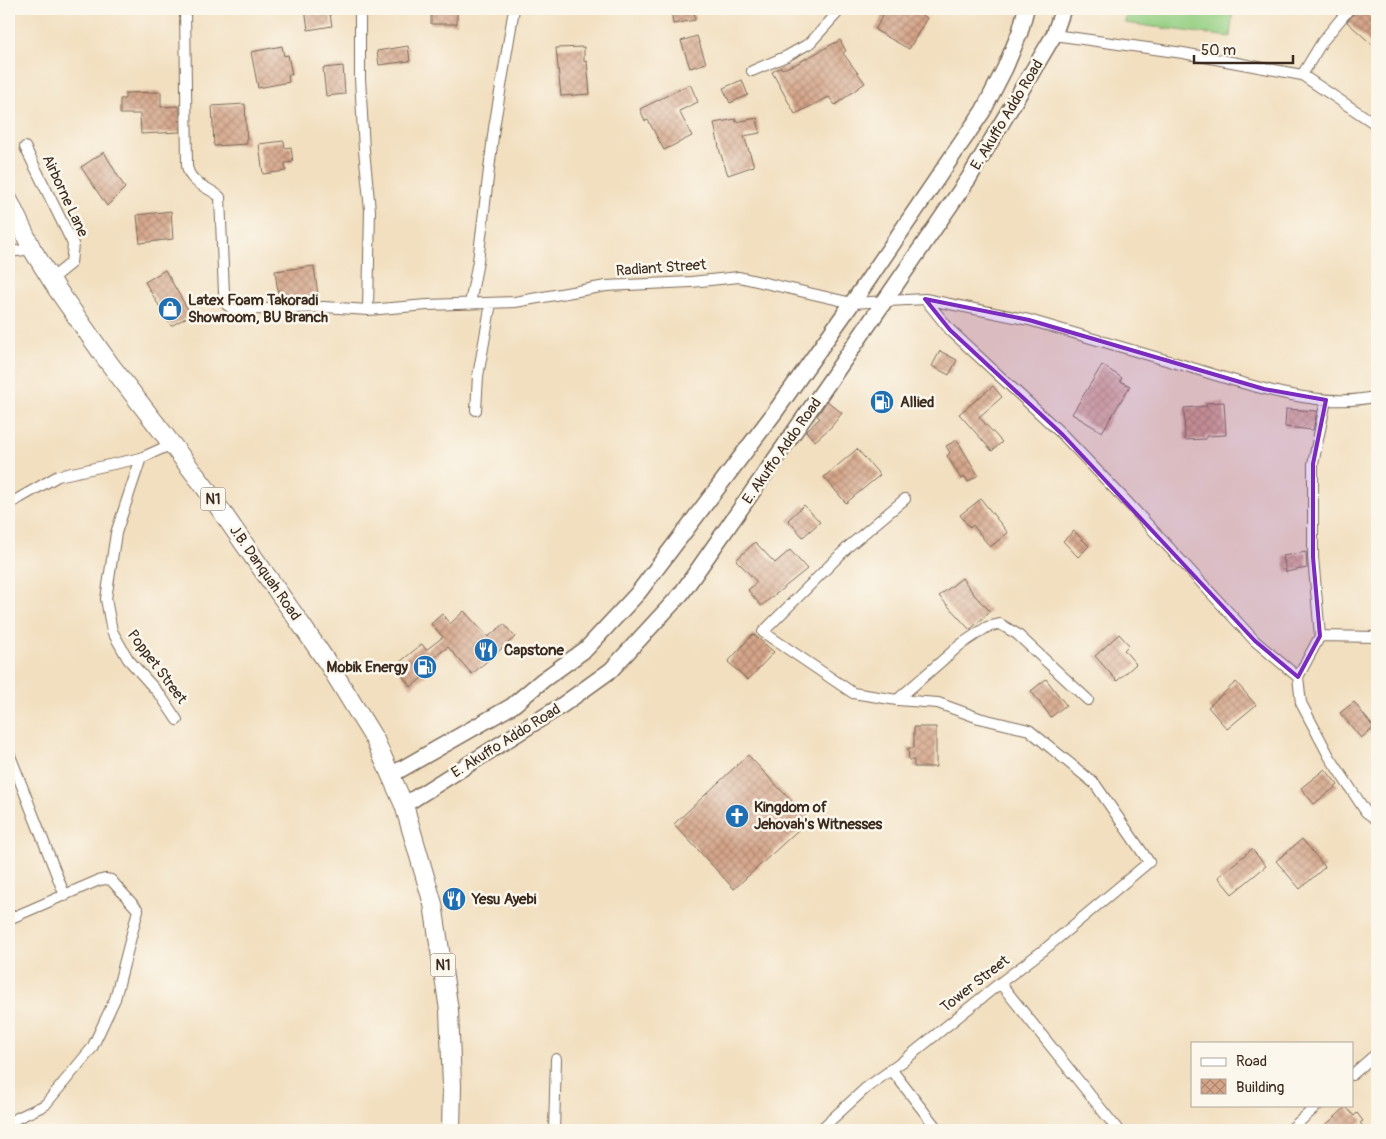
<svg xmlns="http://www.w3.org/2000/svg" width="1386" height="1139" font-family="Pangolin,sans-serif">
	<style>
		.green { fill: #95cf83; stroke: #687c50 }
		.building { fill: url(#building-cross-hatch) }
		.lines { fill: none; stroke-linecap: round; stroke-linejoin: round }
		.minor-casing { stroke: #7b6957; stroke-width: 12 }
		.secondary-casing { stroke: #7b6957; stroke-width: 18 }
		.trunk-casing { stroke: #7b6957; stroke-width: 20 }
		.minor { stroke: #fff; stroke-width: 10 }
		.secondary { stroke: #fff; stroke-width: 15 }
		.trunk { stroke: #fff; stroke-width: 18 }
		.marked { fill: #7b2cbf; fill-opacity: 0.2; stroke: #7b2cbf; stroke-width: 4; stroke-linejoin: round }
		.labels { text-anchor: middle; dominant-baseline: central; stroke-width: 5; stroke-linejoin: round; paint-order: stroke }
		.shield { fill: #fbf7ec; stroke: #75685c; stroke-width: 1 }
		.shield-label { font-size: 14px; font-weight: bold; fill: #3b2a1e }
		.street-label { font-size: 15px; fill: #3b2a1e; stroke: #fbf7ec }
		.poi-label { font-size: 15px; font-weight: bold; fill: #3b2a1e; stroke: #fbf7ec; text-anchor: start }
	</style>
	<defs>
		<pattern id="building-cross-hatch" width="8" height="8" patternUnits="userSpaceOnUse" patternTransform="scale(1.25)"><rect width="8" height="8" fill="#d5a58a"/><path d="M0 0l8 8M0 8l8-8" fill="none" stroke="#ae8770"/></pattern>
	</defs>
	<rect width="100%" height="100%" fill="#fbf7ec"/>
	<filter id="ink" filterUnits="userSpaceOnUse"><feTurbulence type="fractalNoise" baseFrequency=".02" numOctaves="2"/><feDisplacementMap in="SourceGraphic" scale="10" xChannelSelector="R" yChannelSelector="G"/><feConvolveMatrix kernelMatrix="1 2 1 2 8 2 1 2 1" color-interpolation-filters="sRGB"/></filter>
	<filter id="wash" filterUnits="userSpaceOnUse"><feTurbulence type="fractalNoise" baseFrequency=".0096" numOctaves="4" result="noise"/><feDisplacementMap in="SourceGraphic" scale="20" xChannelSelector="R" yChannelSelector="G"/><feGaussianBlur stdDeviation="1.12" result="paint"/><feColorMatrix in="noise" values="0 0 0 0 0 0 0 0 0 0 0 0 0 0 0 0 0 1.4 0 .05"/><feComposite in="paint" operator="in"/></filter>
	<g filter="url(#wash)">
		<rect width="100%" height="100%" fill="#f2dfc0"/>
		<path class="green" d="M1126 9H1233L1230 37 1125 23Z"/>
		<g id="blocks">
			<path class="building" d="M305 9H329L332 26 308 30Z
				M431 9H457V24H431Z
				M671 9H694L695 20 673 24Z
				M886 9H911L927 18 909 49 875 30Z
				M1356 9H1377V49L1347 22 1354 13Z
				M697 36 706 63 690 68 681 41Z
				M840 40 846 51 843 53 865 83 835 105 829 97 795 114 772 72 781 67 782 69 796 64Z
				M282 46 284 56 288 55 292 75H288L289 82 258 88 251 52Z
				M408 46 410 61 379 65 377 51Z
				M584 47V62L587 61 590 94 561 96 556 48Z
				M343 66 345 94 326 96 323 68Z
				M742 80 748 95 730 103 723 88Z
				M690 84 698 102 679 111 692 136 664 150 648 120 645 121 640 109Z
				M161 92V107L179 106 180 132 141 134 140 114H120V99H125V93Z
				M245 104 247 144 214 146 212 106Z
				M757 118 760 133 744 136 754 166 728 175 720 152 714 123 736 119V122Z
				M284 141 285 148 291 147 293 162 285 163 286 171 263 174 259 144Z
				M104 152 125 188 107 206 81 167Z
				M171 211 173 239 140 243 137 215Z
				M314 266 318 295 279 299 275 271Z
				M165 270 191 315 171 326 145 282Z
				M940 351 957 360 949 375 932 366Z
				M1102 365 1122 378 1120 381 1130 386 1102 432 1072 414Z
				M993 386 1002 397 979 417 1002 442 992 451 959 414Z
				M827 401 842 413 831 427 815 441 806 431 820 418 817 416Z
				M1224 402 1226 435 1206 436V439L1185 440 1184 408 1207 406 1206 403Z
				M1286 409 1317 411 1313 430 1285 427Z
				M957 440 978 475 968 482 965 477 961 479 947 456 950 453 946 446Z
				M857 449 880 475 846 503 824 477Z
				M981 499 1008 533 990 547 973 525 970 528 960 515Z
				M804 505 820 522 803 537 788 520Z
				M1074 531 1089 546 1078 557 1063 541Z
				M755 542 775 563 790 550 807 569 761 606 748 590 757 582 736 560Z
				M1306 552 1307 568 1286 572 1283 556Z
				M962 578 976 597 990 611 970 630 939 596Z
				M464 611 488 637 504 624 515 637 472 674 448 647 433 658 438 665 411 687 395 666 422 644 426 650 443 637 431 624 442 614 450 624Z
				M753 634 774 652 748 680 728 662Z
				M1119 634 1129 645 1124 650 1136 664 1117 681 1095 656Z
				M1046 679 1066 705 1051 717 1031 691Z
				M1236 682 1256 705 1227 729 1208 707Z
				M1354 702 1374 728 1361 738 1340 713Z
				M914 727H936V767H914V760H909L908 748H914Z
				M748 755 809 820 734 889 674 824Z
				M1325 769 1338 785 1314 804 1301 788Z
				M1302 839 1325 867 1300 889 1276 861Z
				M1252 849 1266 866 1232 894 1218 877Z
				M1346 1107 1354 1116 1357 1113 1363 1121 1360 1123 1367 1130H1320Z"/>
		</g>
	</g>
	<g filter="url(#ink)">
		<use href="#blocks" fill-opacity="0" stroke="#7b6957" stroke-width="1"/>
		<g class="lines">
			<g class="minor-casing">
				<path id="minor" d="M185 9 187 166C190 184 207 186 220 197L224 293 227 305 234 310 324 307 368 310
					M360 9V78L364 150 370 210 368 310 427 305 515 302 606 286 691 282 739 277 852 303 925 299 1029 320C1078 334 1127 349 1176 363 1232 380 1320 412 1377 396
					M1054 35 1183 53 1302 75 1377 125
					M752 71 787 56 810 43 841 9
					M1302 75 1322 42 1349 9
					M25 147 73 244 71 263 51 279
					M9 252 32 249
					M925 299 950 330 1063 435 1129 504 1255 641 1298 677 1320 636 1313 557V464L1326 400
					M470 304 478 261 494 128 514 9
					M476 410 478 376 491 303
					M141 458 116 533 106 599 112 631 128 659 161 696 177 720
					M9 504 58 476 141 458 172 444
					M1320 636 1377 637
					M1298 677 1301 703 1329 756 1366 812 1377 820
					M897 700 960 645 987 627 1000 624 1017 634 1088 700
					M9 753 65 896
					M9 919 97 881 105 879 111 880 138 910 115 999 92 1048 45 1105 9 1122
					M1000 983 1118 1130
					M891 1069 938 1130
					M1352 1075 1377 1053
					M554 1130 556 1059
					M820 1130 866 1088 902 1062 1000 983 1045 949 1149 862 1095 784 1029 730 979 718 938 703 897 700 853 693 763 632 849 546 905 499
					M1290 1130 1318 1105"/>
			</g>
			<g class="secondary-casing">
				<path id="secondary" d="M391 775 512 706 543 680 586 649 638 593 775 412 862 289 983 111 1005 68 1020 32 1026 9
					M404 805 561 706 611 670 681 594 829 382 969 178 1054 35 1063 9"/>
			</g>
			<g class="trunk-casing">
				<path id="trunk" d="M9 201 32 249 57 289 109 363 204 486 254 558 298 620 329 665 375 740 404 805 433 904 449 1010 452 1086 451 1130"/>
			</g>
			<use href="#minor" class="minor"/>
			<use href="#secondary" class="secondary"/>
			<use href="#trunk" class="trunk"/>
		</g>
	</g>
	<path class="marked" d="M925 299 1029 320 1264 389 1326 400 1313 464V557L1320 636 1298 677 1255 641 1063 435 950 330Z"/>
	<defs>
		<g id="shop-disc" transform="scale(1.25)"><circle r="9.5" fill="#1f6fb2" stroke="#fbf7ec"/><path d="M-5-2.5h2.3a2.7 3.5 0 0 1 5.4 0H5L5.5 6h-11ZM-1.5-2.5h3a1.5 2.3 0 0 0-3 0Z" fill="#fff"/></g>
		<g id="fuel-disc" transform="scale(1.25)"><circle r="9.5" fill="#1f6fb2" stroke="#fbf7ec"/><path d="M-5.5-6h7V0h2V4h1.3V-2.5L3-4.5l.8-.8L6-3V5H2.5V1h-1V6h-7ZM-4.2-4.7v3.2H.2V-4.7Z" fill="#fff"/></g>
		<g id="restaurant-disc" transform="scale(1.25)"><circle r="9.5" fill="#1f6fb2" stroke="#fbf7ec"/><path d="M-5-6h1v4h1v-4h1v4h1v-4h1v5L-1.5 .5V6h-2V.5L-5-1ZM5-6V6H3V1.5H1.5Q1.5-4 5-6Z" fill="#fff"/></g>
		<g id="church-disc" transform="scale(1.25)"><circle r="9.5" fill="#1f6fb2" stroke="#fbf7ec"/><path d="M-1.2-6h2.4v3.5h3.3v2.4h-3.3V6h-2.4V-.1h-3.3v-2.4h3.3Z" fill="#fff"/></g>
	</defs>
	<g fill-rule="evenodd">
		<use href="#shop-disc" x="170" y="309"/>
		<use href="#fuel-disc" x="882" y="402"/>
		<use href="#restaurant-disc" x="486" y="650"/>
		<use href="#fuel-disc" x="425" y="667"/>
		<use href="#church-disc" x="737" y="816"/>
		<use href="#restaurant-disc" x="454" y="899"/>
	</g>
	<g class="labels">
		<g class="shield">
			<rect x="200.5" y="487.5" width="25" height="23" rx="4"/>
			<rect x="430.5" y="953.5" width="25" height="23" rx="4"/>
		</g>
		<g class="shield-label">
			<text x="213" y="499">N1</text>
			<text x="443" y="965">N1</text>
		</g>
		<g class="street-label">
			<text transform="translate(1007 115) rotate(-59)">E. Akuffo Addo Road</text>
			<text transform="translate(65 196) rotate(65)">Airborne Lane</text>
			<text transform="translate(661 268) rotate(-4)">Radiant Street</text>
			<text transform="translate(782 451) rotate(-55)">E. Akuffo Addo Road</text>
			<text transform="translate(265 573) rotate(55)">J.B. Danquah Road</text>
			<text transform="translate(157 667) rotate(53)">Poppet Street</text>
			<text transform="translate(506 741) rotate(-32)">E. Akuffo Addo Road</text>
			<text transform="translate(975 984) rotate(-38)">Tower Street</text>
		</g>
		<g class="poi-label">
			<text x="188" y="300">Latex Foam Takoradi<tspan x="188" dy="17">Showroom, BU Branch</tspan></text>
			<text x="900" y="402">Allied</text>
			<text x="504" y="650">Capstone</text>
			<text x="408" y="667" text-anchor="end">Mobik Energy</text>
			<text x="754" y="807">Kingdom of<tspan x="754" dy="17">Jehovah's Witnesses</tspan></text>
			<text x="472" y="899">Yesu Ayebi</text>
		</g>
	</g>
	<rect width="1386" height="1139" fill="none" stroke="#fbf7ec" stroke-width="30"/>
	<rect x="1191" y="1042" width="162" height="65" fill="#fbf7ec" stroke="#aea59a"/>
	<rect x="1201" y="1058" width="25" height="8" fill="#ffffff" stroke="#aea59a"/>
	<text x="1236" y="1066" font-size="15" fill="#3b2a1e">Road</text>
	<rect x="1201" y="1079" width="25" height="15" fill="url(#building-cross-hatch)" stroke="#aea59a"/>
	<text x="1236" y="1092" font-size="15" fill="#3b2a1e">Building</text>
	<path d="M1194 55v8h99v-8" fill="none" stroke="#3b2a1e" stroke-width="2.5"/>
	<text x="1201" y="55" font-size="15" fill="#3b2a1e" stroke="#fbf7ec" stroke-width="4" paint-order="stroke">50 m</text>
</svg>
